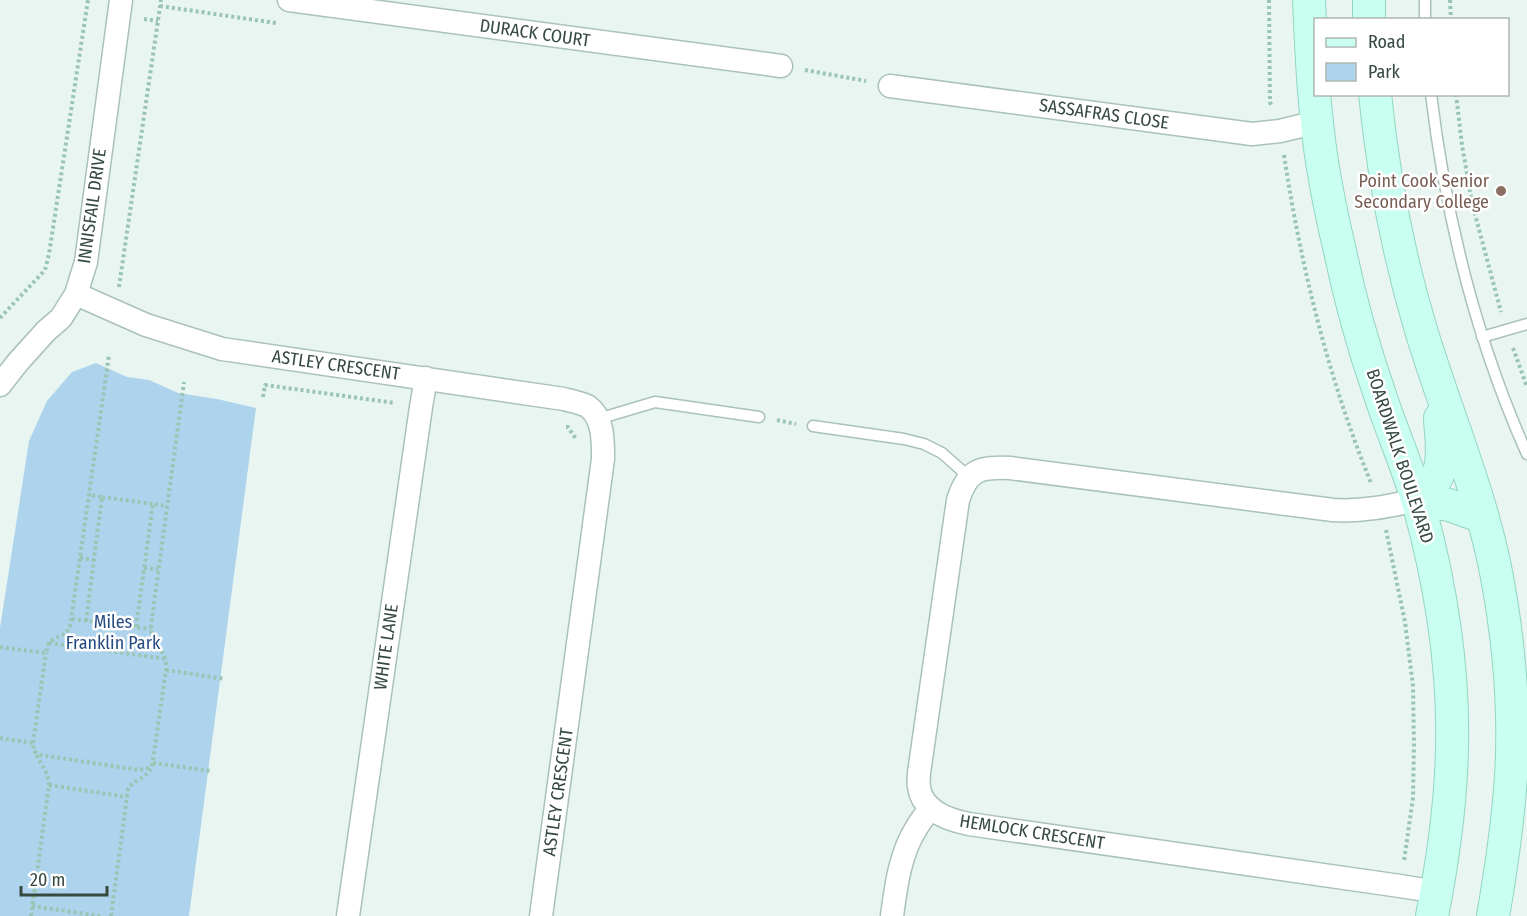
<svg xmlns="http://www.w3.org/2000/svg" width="1527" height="916" font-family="'Fira Sans Condensed',sans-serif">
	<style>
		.green { fill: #aed3ec }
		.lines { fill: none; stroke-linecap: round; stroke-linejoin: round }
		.lane-casing { stroke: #aac2b8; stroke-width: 13 }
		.street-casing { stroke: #aac2b8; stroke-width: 25 }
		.secondary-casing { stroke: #93d6c1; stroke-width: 34 }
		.path { stroke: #9ac5b4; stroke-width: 4; stroke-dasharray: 3 3; stroke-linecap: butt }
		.lane { stroke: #fff; stroke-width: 10 }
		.street { stroke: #fff; stroke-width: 22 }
		.secondary { stroke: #c9fff0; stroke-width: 32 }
		.education-dot { fill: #8d6e63; stroke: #fff; stroke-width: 2 }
		.labels { text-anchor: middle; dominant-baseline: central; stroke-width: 5; stroke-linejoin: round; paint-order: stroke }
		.street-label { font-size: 18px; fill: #364a41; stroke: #fff }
		.education-label { font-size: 18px; fill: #785e54; stroke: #fff; text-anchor: end }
		.park-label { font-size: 18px; fill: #244b81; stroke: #fff }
	</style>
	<rect width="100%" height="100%" fill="#e8f5f1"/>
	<path class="green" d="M96 363 127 377 149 380 178 393 217 399 256 408 189 916H0V628L29 441 47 401 72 372Z"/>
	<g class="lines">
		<g class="lane-casing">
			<path id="lane" d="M1425 0V20
				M1431 94C1446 218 1476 340 1527 454
				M1482 337 1527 324
				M598 419 655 402 759 417
				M813 426 904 439 924 444 942 453 969 477"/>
		</g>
		<g class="street-casing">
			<path id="street" d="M289 0 781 66
				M890 86 1252 134 1280 131 1317 122
				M76 294 146 325 222 349 564 399C571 401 581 403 587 406 604 417 603 442 603 459L541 916
				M0 385 18 362 46 331 61 318 76 294 86 262 121 0
				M1417 500C1389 506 1362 512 1333 510L1010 468C980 467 968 469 958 500L919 773C919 777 918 782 919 787 922 811 949 820 969 824L1400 886 1437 892
				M348 916 421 407 426 378
				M892 916C896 886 900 853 917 827 921 820 926 814 931 808"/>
		</g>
		<g class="secondary-casing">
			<path id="secondary" d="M1309 0C1311 41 1312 81 1317 122 1321 165 1330 209 1340 251 1350 299 1363 346 1379 392 1391 429 1407 465 1418 502 1440 581 1454 666 1452 748 1451 805 1443 860 1432 916
				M1369 0V20
				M1375 94C1383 174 1398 254 1421 330 1446 413 1481 492 1497 577 1509 642 1515 711 1511 776 1508 823 1501 870 1493 916
				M1417 500C1422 496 1427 492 1431 487 1447 467 1441 441 1440 418
				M1417 500 1449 505 1483 517"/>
		</g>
		<path class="path" d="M1269 0 1270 102 1272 107
			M1450 0 1451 20
			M160 6 276 23
			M144 19 158 21
			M805 70 866 81
			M1456 94 1462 145 1472 203 1501 312
			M1284 155C1301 267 1328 377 1371 483
			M119 287 161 0
			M0 318 45 270 49 254 88 0
			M1513 348 1527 387
			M263 397 265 385 395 403
			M777 420 796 424
			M566 427H568L576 439
			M102 497 153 504
			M1386 530 1405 622 1413 686 1414 745 1413 798 1404 861
			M80 558 93 560
			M144 568 158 569
			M72 619 151 629
			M86 621 102 497 89 495
			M136 627 153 504 167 506
			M49 643 167 659
			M0 647 46 653 49 643 55 638 65 634 70 627 109 355
			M166 670 225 679
			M0 738 33 743 34 751 40 755 139 770 152 767
			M33 743 46 653
			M153 763 211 771
			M49 785 127 797
			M32 906 100 916
			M31 916 49 785 47 774 34 751
			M111 916 128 789C134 779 145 780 152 767L166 670C167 653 161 652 152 641L151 626 184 382"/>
		<use href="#lane" class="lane"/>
		<use href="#street" class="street"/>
		<use href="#secondary" class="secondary"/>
	</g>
	<circle class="education-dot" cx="1501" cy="191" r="6"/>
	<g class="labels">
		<g class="street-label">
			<text transform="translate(535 33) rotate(8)">DURACK COURT</text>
			<text transform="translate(1104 114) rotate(8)">SASSAFRAS CLOSE</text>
			<text transform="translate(92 206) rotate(-82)">INNISFAIL DRIVE</text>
			<text transform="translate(336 365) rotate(8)">ASTLEY CRESCENT</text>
			<text transform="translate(1400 456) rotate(72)">BOARDWALK BOULEVARD</text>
			<text transform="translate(386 647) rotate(-82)">WHITE LANE</text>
			<text transform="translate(558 792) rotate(-82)">ASTLEY CRESCENT</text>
			<text transform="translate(1032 832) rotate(9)">HEMLOCK CRESCENT</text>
		</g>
		<g class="education-label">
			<text x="1489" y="181">Point Cook Senior<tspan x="1489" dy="21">Secondary College</tspan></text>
		</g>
		<g class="park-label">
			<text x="113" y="622">Miles<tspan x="113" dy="21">Franklin Park</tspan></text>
		</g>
	</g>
	<rect x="1314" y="18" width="195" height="78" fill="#ffffff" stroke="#afb7b3" stroke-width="1.5"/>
	<rect x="1326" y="38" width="30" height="9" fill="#c9fff0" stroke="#afb7b3" stroke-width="1.5"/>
	<text x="1368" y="48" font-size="18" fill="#364a41">Road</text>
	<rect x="1326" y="63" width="30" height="18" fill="#aed3ec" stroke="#afb7b3" stroke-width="1.5"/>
	<text x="1368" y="78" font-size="18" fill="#364a41">Park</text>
	<path d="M21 886v9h86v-9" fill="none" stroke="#364a41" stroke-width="3"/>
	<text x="30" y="886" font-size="18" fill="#364a41" stroke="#ffffff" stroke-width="4.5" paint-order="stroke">20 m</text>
</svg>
